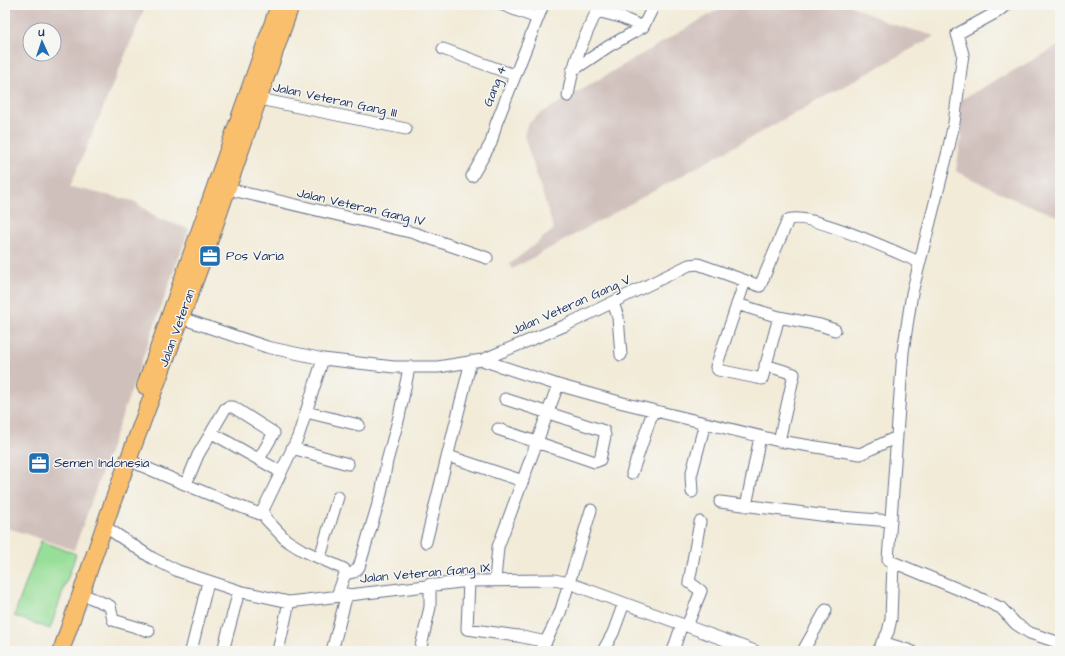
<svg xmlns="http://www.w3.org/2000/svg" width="1065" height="656" font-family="'Architects Daughter',sans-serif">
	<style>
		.industrial { fill: #d0c0bc; fill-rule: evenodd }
		.green { fill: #97de98; stroke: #59867b }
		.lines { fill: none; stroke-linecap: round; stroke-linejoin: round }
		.minor-casing { stroke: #667189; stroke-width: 13 }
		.highway-casing { stroke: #667189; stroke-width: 18 }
		.minor { stroke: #fff; stroke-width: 11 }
		.highway { stroke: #f9bf6d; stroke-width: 16 }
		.labels { text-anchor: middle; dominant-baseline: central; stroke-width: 3; stroke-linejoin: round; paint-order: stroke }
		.street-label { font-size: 13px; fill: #1b2f5e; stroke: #f6f6f2 }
		.poi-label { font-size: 13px; fill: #1b2f5e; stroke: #f6f6f2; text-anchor: start }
	</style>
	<rect width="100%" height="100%" fill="#f6f6f2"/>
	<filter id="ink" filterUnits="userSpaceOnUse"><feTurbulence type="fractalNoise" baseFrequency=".025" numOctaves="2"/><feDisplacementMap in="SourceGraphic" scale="8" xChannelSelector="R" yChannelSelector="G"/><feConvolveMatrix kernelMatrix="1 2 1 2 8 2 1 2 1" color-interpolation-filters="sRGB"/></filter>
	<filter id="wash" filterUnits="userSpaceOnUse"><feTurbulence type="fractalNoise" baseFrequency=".012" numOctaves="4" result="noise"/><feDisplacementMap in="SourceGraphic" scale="16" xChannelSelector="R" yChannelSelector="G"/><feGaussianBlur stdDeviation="0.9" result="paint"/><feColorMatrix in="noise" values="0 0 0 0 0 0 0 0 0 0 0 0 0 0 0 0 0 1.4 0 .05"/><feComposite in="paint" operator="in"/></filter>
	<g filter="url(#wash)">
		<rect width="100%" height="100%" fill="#f2ebd8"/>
		<path class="industrial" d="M5 5H146L70 187 134 201 157 218 189 229 74 550 5 527ZM30 30H54V54H30Z
			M726 5H850L888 23 935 36 512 269 510 264 554 229 524 136 527 125 538 115Z
			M1060 45V217L1011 198 956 171 961 139 960 100Z"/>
		<path class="green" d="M41 541 76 554 50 629 14 616Z"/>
	</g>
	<g filter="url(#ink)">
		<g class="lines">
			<g class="minor-casing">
				<path id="minor" d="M503 5 537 18
					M1006 5 997 12 957 34 963 54 954 123 948 151 912 293 903 352 888 560 977 597 1001 608 1016 624 1030 633 1060 643
					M443 49 514 75
					M572 71 609 46 643 27 654 5
					M568 96C573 62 582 42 597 11L620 17 643 27
					M259 99 406 129
					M472 176 491 143 496 124 543 5
					M228 189 414 233 487 258
					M745 281 716 367 718 370 762 379 779 317
					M613 303 618 317 621 355
					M737 304 779 317 820 325 835 330
					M181 318 267 347 323 359 394 367H438L482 360 564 326 689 265 698 264 760 286 788 220C805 210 898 253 919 262
					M323 359 298 437 263 510 266 519 286 540 302 550 344 569 345 574 337 596
					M482 360 558 385 623 403 779 441 860 454 897 437
					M765 365 794 374 779 441
					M306 412 359 425
					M498 429 595 462 600 460 605 436 604 431 505 399
					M212 433 281 472
					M292 448 348 464
					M448 456 523 481
					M128 460C173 479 217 499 263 515
					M632 473 653 411
					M186 484 198 455 225 409 228 407H233L274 433 259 459
					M692 492 691 476 705 423
					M720 502 828 516 891 521
					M746 506 760 437
					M104 526 152 558 178 571 239 591 289 602 469 581 554 580 569 583 755 651
					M426 542 471 361
					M320 557 338 497
					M345 574 354 572 359 567 381 494 387 461 399 417 409 368
					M495 580 498 547 558 385
					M469 581 467 629 518 636 546 642
					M80 593 110 606 113 620 149 631
					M687 626 701 591 689 582 700 522
					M882 642 911 651
					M191 651 208 582
					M223 651 239 591
					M278 651 289 602
					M332 651 347 594
					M420 651 430 607V584
					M541 651 560 613 591 510
					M603 651 613 633 624 603
					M673 651 682 624
					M803 651 826 610
					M878 651 888 632 891 619 893 562"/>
			</g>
			<g class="highway-casing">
				<path id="highway" d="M145 386 279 5
					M61 651 113 501 207 248 291 5"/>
			</g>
			<use href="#minor" class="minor"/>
			<use href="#highway" class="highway"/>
		</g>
	</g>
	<defs>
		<g id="office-square" transform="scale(1.15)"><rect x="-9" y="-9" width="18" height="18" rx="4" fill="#1f6fb2" stroke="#f6f6f2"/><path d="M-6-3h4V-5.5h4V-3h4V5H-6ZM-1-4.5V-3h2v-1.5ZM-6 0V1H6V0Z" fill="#fff"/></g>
	</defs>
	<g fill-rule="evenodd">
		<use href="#office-square" x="210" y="256"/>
		<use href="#office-square" x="39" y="463"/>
	</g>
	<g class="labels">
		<g class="street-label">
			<text transform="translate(495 86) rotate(-69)">Gang 4</text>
			<text transform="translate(335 100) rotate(12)">Jalan Veteran Gang III</text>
			<text transform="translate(361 207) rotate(13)">Jalan Veteran Gang IV</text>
			<text transform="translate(571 305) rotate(-24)">Jalan Veteran Gang V</text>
			<text transform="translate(177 328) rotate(-70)">Jalan Veteran</text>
			<text transform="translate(425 573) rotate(-5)">Jalan Veteran Gang IX</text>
		</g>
		<g class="poi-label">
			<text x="226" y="256">Pos Varia</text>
			<text x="54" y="463">Semen Indonesia</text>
		</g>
	</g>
	<rect width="1065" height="656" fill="none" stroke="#f6f6f2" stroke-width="20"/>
	<g transform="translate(42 42) rotate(357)"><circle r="19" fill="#f6f6f2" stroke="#9ea6b7"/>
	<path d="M0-3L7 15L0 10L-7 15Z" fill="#1f6fb2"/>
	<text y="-6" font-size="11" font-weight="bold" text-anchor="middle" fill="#1b2f5e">U</text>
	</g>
</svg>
